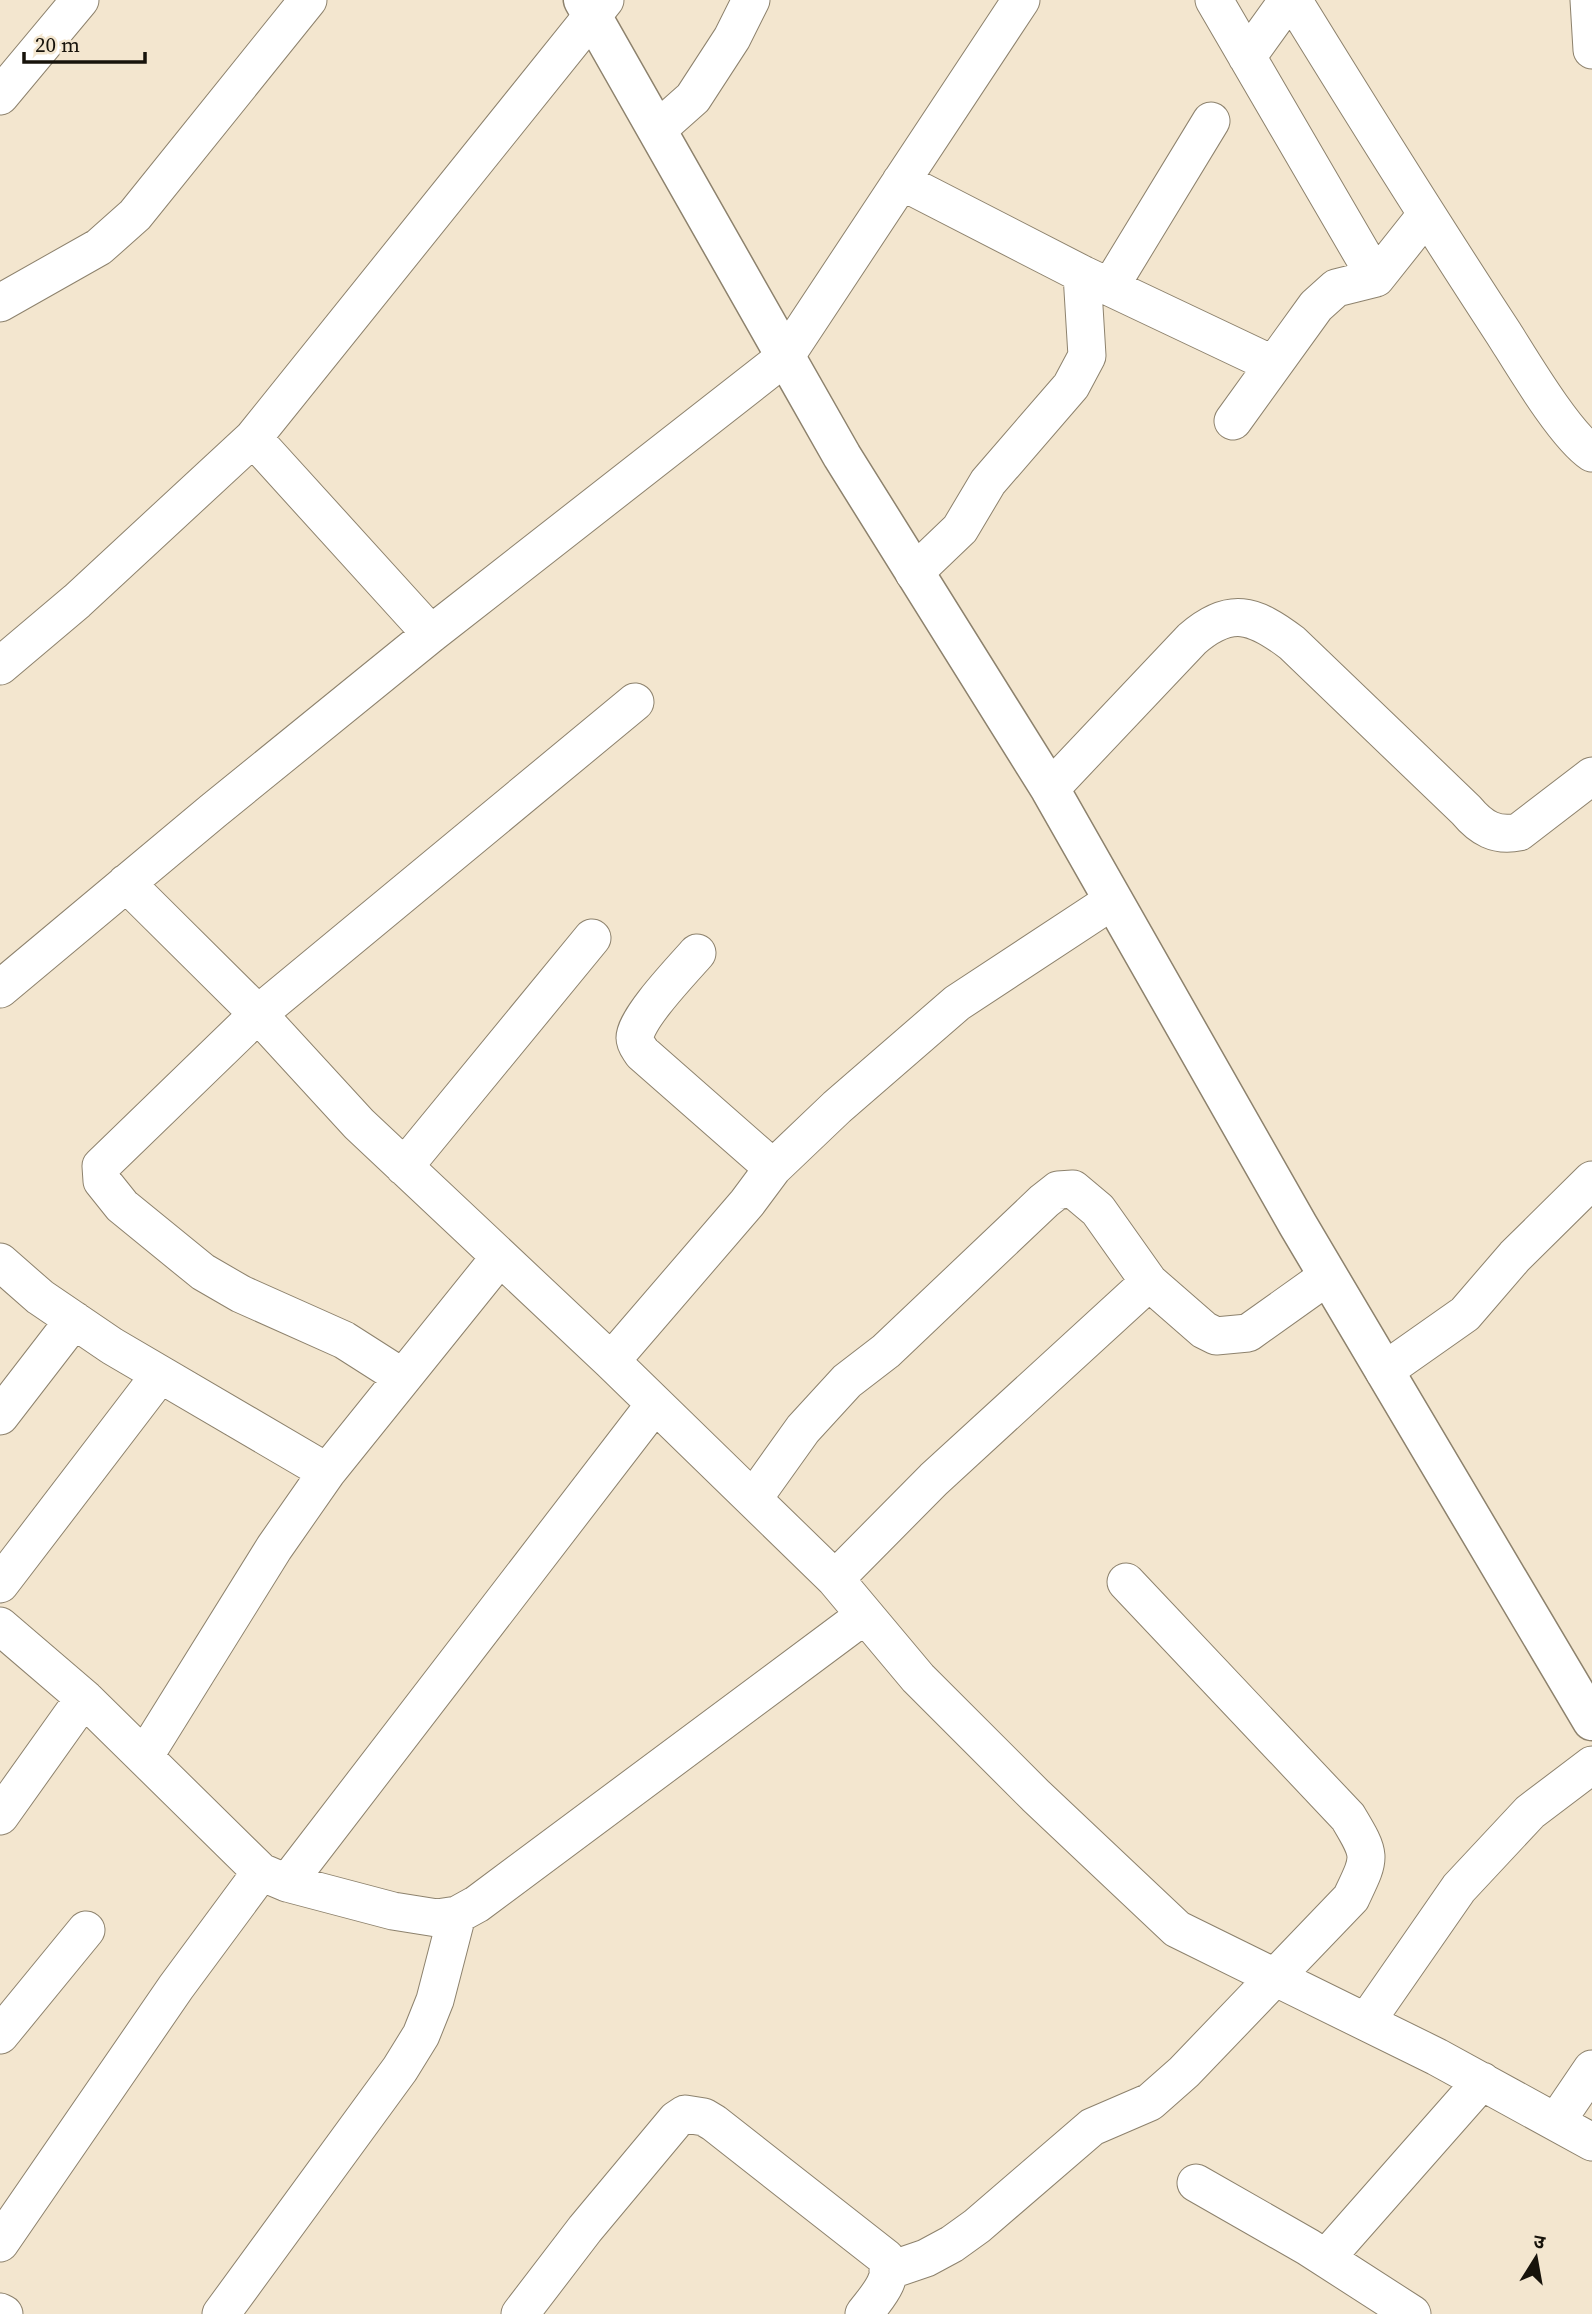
<svg xmlns="http://www.w3.org/2000/svg" width="1592" height="2314" font-family="'Source Serif 4','Noto Sans Devanagari',serif">
	<style>
		.lines { fill: none; stroke-linecap: round; stroke-linejoin: round }
		.minor-casing { stroke: #8d826d; stroke-width: 39 }
		.tertiary-casing { stroke: #8d826d; stroke-width: 41 }
		.minor { stroke: #fff; stroke-width: 37 }
		.tertiary { stroke: #fff; stroke-width: 38 }
	</style>
	<rect width="100%" height="100%" fill="#f3e6cf"/>
	<g class="lines">
		<g class="minor-casing">
			<path id="minor" d="M1214 0 1376 278
				M1293 0C1362 112 1432 224 1504 334 1523 364 1565 435 1592 453
				M1589 0 1592 50
				M1247 57 1288 0
				M0 96 80 0
				M657 130 693 98 732 38 751 0
				M901 181 1082 274 1272 364
				M1110 287 1211 121
				M0 303 99 247 135 215 308 0
				M1233 421 1316 306 1336 288 1376 278 1426 215
				M253 438 431 634
				M914 573 960 529 988 482 1071 386 1087 356 1082 274
				M0 666 77 601 253 438 605 0
				M1050 789 1192 639C1230 606 1254 614 1292 643L1466 810C1481 828 1496 837 1519 832L1592 776
				M126 883 258 1014 359 1124 611 1361 835 1579 918 1678 1036 1796 1177 1929 1437 2057 1592 2142
				M697 953C683 969 634 1020 635 1038 635 1044 639 1048 642 1053L773 1168
				M0 989 213 811 431 634 785 357 1021 0
				M404 1167 592 938
				M0 1262 40 1297 112 1346 327 1472
				M611 1361 747 1203 773 1168 837 1107 957 1003 1112 901
				M1384 1371 1465 1314 1515 1256 1592 1180
				M402 1377 344 1340 241 1294 203 1272 122 1206 102 1181 101 1166 258 1014 635 702
				M0 1416 74 1320
				M753 1499 803 1429 847 1381 886 1351 1044 1201 1058 1190 1073 1189 1098 1210 1149 1282 1204 1330 1216 1336 1248 1333 1328 1276
				M835 1579 934 1479 1149 1282
				M0 1584 159 1376
				M0 1626 84 1698 261 1872 287 1883 655 1404
				M144 1757 274 1548 327 1472 500 1257
				M0 1816 84 1698
				M287 1883 393 1911 437 1918 457 1915 477 1904 865 1615
				M1366 2022 1459 1888 1530 1812 1592 1765
				M0 2035 86 1930
				M1556 2122 1592 2069
				M1196 2183 1308 2247 1412 2314
				M0 2243 176 1987 261 1872
				M1326 2258 1482 2081
				M888 2271 926 2258 952 2244 977 2226 1092 2127 1150 2102 1184 2072 1351 1898C1371 1856 1372 1857 1348 1817L1126 1582
				M0 2312 4 2314
				M221 2314 400 2069 421 2035 435 2000 457 1915
				M520 2314 585 2229 676 2120 685 2114 704 2117 714 2123 886 2258C896 2279 875 2299 864 2314"/>
		</g>
		<g class="tertiary-casing">
			<path id="tertiary" d="M583 0 842 456 1050 789 1298 1225 1592 1721"/>
		</g>
		<use href="#minor" class="minor"/>
		<use href="#tertiary" class="tertiary"/>
	</g>
	<g transform="translate(1536 2258) rotate(11)" stroke="#f3e6cf" stroke-width="5" paint-order="stroke">
	<path d="M0-5L12 26L0 18L-12 26Z" fill="#17130b"/>
	<text y="-10" font-size="19" font-weight="bold" text-anchor="middle" fill="#17130b">उ</text>
	</g>
	<path d="M24 52v10h121v-10" fill="none" stroke="#17130b" stroke-width="3.5"/>
	<text x="35" y="52" font-size="21" fill="#17130b" stroke="#f3e6cf" stroke-width="5" paint-order="stroke">20 m</text>
</svg>
